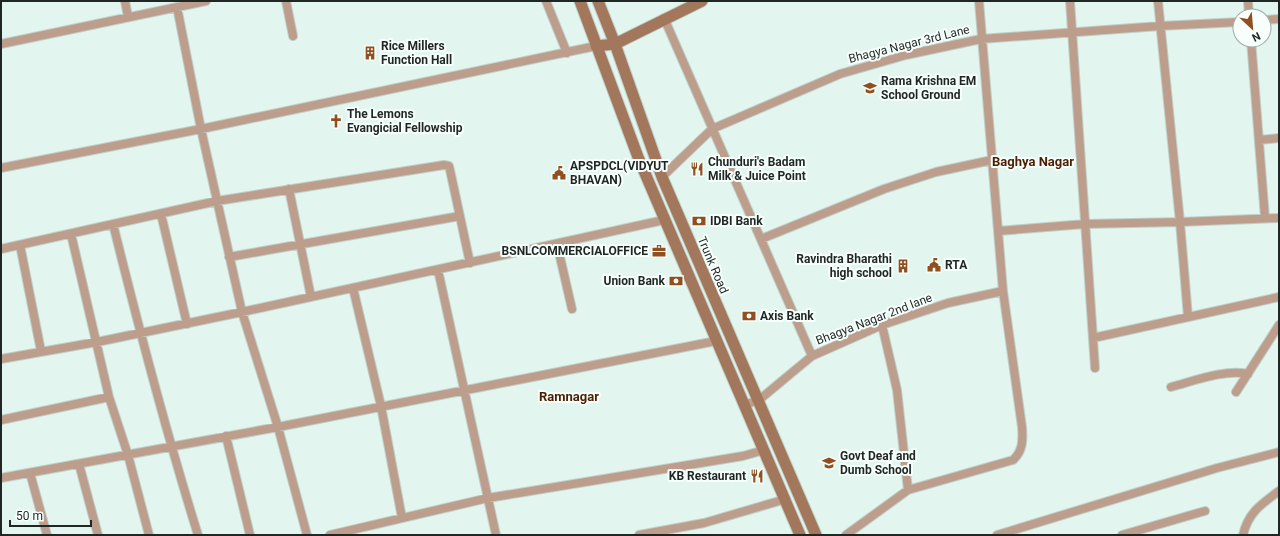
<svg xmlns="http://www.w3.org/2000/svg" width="1280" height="536" font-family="Roboto,sans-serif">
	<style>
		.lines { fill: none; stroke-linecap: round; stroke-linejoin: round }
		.minor-casing { stroke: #bfd0ca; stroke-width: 10 }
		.secondary-casing { stroke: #bfd0ca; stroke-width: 13 }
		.minor { stroke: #bd9e8c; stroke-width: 8 }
		.secondary { stroke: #a3775b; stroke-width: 11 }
		.labels { text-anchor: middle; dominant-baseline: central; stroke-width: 4; stroke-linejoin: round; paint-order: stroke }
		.street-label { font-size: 12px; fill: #1f2624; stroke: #f7fffc }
		.poi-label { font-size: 12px; font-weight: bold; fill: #1f2624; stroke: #f7fffc; text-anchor: start }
		.neighbourhood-label { font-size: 13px; font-weight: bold; fill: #4b1f00; stroke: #f7fffc }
	</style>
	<rect width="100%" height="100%" fill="#e2f5ee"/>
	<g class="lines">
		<g class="minor-casing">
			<path id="minor" d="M125 1 128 17
				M286 1 293 36
				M546 1 567 53
				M1070 1 1095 368
				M1158 1 1180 222 1188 317
				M1248 1 1249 16
				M177 7 201 129 242 312 278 427 307 535
				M664 18 812 356
				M1264 20 1279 19
				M1251 40 1265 218
				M1 44 206 1
				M1259 140 1279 138
				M1 168 201 129 596 46
				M662 177 712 129 840 74 906 55 981 39 1160 26 1240 22
				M289 189 311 297
				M161 214 187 324
				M113 224C139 329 166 432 198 535
				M998 231 1085 224 1180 222 1279 218
				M71 234 109 397 128 455 149 535
				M761 239 884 189 936 172 992 160
				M557 244 572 309
				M20 245 41 351
				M1 249 217 201 444 165 449 166 450 170 470 263
				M229 257 460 216
				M438 270 496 535
				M353 288 381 406 402 518
				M882 325 897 390 908 490
				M1093 338 1279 297
				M1 359 97 342 242 312 664 220
				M1171 387C1194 381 1224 369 1248 374
				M1236 392 1279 325
				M744 405 759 400 812 356 882 325 948 303 1003 291
				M1 420 109 397
				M226 436 250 535
				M79 464 98 535
				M30 473 47 535
				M1 478 278 427 716 341
				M330 535 488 498 743 456 764 450
				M639 535 704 523 786 499
				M846 535 908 490 1013 460C1023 451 1023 440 1022 427L1003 291 979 1
				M997 535 1217 468 1279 452
				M1122 535 1205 511
				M1243 535C1248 513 1261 504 1279 491"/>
		</g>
		<g class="secondary-casing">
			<path id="secondary" d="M580 1 638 157 800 535
				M598 1 615 44 662 177 816 535
				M596 46 615 44 702 1"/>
		</g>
		<use href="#minor" class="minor"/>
		<use href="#secondary" class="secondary"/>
	</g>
	<defs>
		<g id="building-bare" transform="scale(1.08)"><path d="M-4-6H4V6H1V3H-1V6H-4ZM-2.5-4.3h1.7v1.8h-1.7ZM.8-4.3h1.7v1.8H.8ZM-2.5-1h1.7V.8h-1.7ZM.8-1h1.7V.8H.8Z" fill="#914e1e" stroke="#f7fffc" stroke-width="2.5" paint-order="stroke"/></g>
		<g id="school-bare" transform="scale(1.08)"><path d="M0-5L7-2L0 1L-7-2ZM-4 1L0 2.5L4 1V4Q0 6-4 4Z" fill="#914e1e" stroke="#f7fffc" stroke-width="2.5" paint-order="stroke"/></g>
		<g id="church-bare" transform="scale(1.08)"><path d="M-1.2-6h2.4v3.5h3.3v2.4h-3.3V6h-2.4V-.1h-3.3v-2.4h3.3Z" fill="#914e1e" stroke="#f7fffc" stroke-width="2.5" paint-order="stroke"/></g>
		<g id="restaurant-bare" transform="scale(1.08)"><path d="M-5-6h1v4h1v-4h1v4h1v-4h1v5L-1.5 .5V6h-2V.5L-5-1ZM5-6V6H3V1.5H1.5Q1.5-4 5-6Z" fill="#914e1e" stroke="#f7fffc" stroke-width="2.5" paint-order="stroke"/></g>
		<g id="civic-bare" transform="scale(1.08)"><path d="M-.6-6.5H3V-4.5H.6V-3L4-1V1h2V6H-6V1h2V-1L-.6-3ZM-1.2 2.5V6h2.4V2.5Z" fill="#914e1e" stroke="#f7fffc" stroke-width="2.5" paint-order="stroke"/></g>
		<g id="bank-bare" transform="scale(1.08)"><path d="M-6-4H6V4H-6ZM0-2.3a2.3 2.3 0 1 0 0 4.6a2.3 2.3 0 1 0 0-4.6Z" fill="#914e1e" stroke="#f7fffc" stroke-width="2.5" paint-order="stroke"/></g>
		<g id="office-bare" transform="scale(1.08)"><path d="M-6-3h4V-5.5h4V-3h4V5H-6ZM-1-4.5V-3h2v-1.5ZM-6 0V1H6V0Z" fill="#914e1e" stroke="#f7fffc" stroke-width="2.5" paint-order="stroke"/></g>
	</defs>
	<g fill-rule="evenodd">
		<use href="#building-bare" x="370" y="53"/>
		<use href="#school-bare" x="870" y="88"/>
		<use href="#church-bare" x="336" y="121"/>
		<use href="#restaurant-bare" x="697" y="169"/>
		<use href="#civic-bare" x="559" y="173"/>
		<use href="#bank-bare" x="699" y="221"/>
		<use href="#office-bare" x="659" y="251"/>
		<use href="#civic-bare" x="934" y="265"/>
		<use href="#building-bare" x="903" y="266"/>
		<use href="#bank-bare" x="676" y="281"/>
		<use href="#bank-bare" x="749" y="316"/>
		<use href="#school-bare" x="829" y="463"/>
		<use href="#restaurant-bare" x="757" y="476"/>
	</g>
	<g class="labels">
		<g class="street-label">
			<text transform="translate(909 44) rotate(-14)">Bhagya Nagar 3rd Lane</text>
			<text transform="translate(713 265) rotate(67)">Trunk Road</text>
			<text transform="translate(874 319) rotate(-21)">Bhagya Nagar 2nd lane</text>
		</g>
		<g class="poi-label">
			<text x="381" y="46">Rice Millers<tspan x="381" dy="14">Function Hall</tspan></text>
			<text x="881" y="81">Rama Krishna EM<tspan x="881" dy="14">School Ground</tspan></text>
			<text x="347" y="114">The Lemons<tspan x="347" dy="14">Evangicial Fellowship</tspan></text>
			<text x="708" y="162">Chunduri's Badam<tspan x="708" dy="14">Milk &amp; Juice Point</tspan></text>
			<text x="570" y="166">APSPDCL(VIDYUT<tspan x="570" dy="14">BHAVAN)</tspan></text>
			<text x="710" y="221">IDBI Bank</text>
			<text x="648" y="251" text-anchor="end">BSNLCOMMERCIALOFFICE</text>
			<text x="892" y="259" text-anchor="end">Ravindra Bharathi<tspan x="892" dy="14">high school</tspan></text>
			<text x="945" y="265">RTA</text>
			<text x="665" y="281" text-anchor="end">Union Bank</text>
			<text x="760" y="316">Axis Bank</text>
			<text x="840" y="456">Govt Deaf and<tspan x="840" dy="14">Dumb School</tspan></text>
			<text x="746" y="476" text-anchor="end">KB Restaurant</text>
		</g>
		<g class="neighbourhood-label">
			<text x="1033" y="161">Baghya Nagar</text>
			<text x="569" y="396">Ramnagar</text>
		</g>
	</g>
	<rect width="1280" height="536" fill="none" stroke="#1f2624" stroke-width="4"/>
	<g transform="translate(1252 28) rotate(154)"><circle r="19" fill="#f7fffc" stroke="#a1a8a6"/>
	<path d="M0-3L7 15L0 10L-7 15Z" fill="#914e1e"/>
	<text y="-6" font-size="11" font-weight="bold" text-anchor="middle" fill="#1f2624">N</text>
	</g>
	<path d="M10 520v6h81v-6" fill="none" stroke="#1f2624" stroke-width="2"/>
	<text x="16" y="520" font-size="12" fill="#1f2624" stroke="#f7fffc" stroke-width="3" paint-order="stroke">50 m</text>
</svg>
